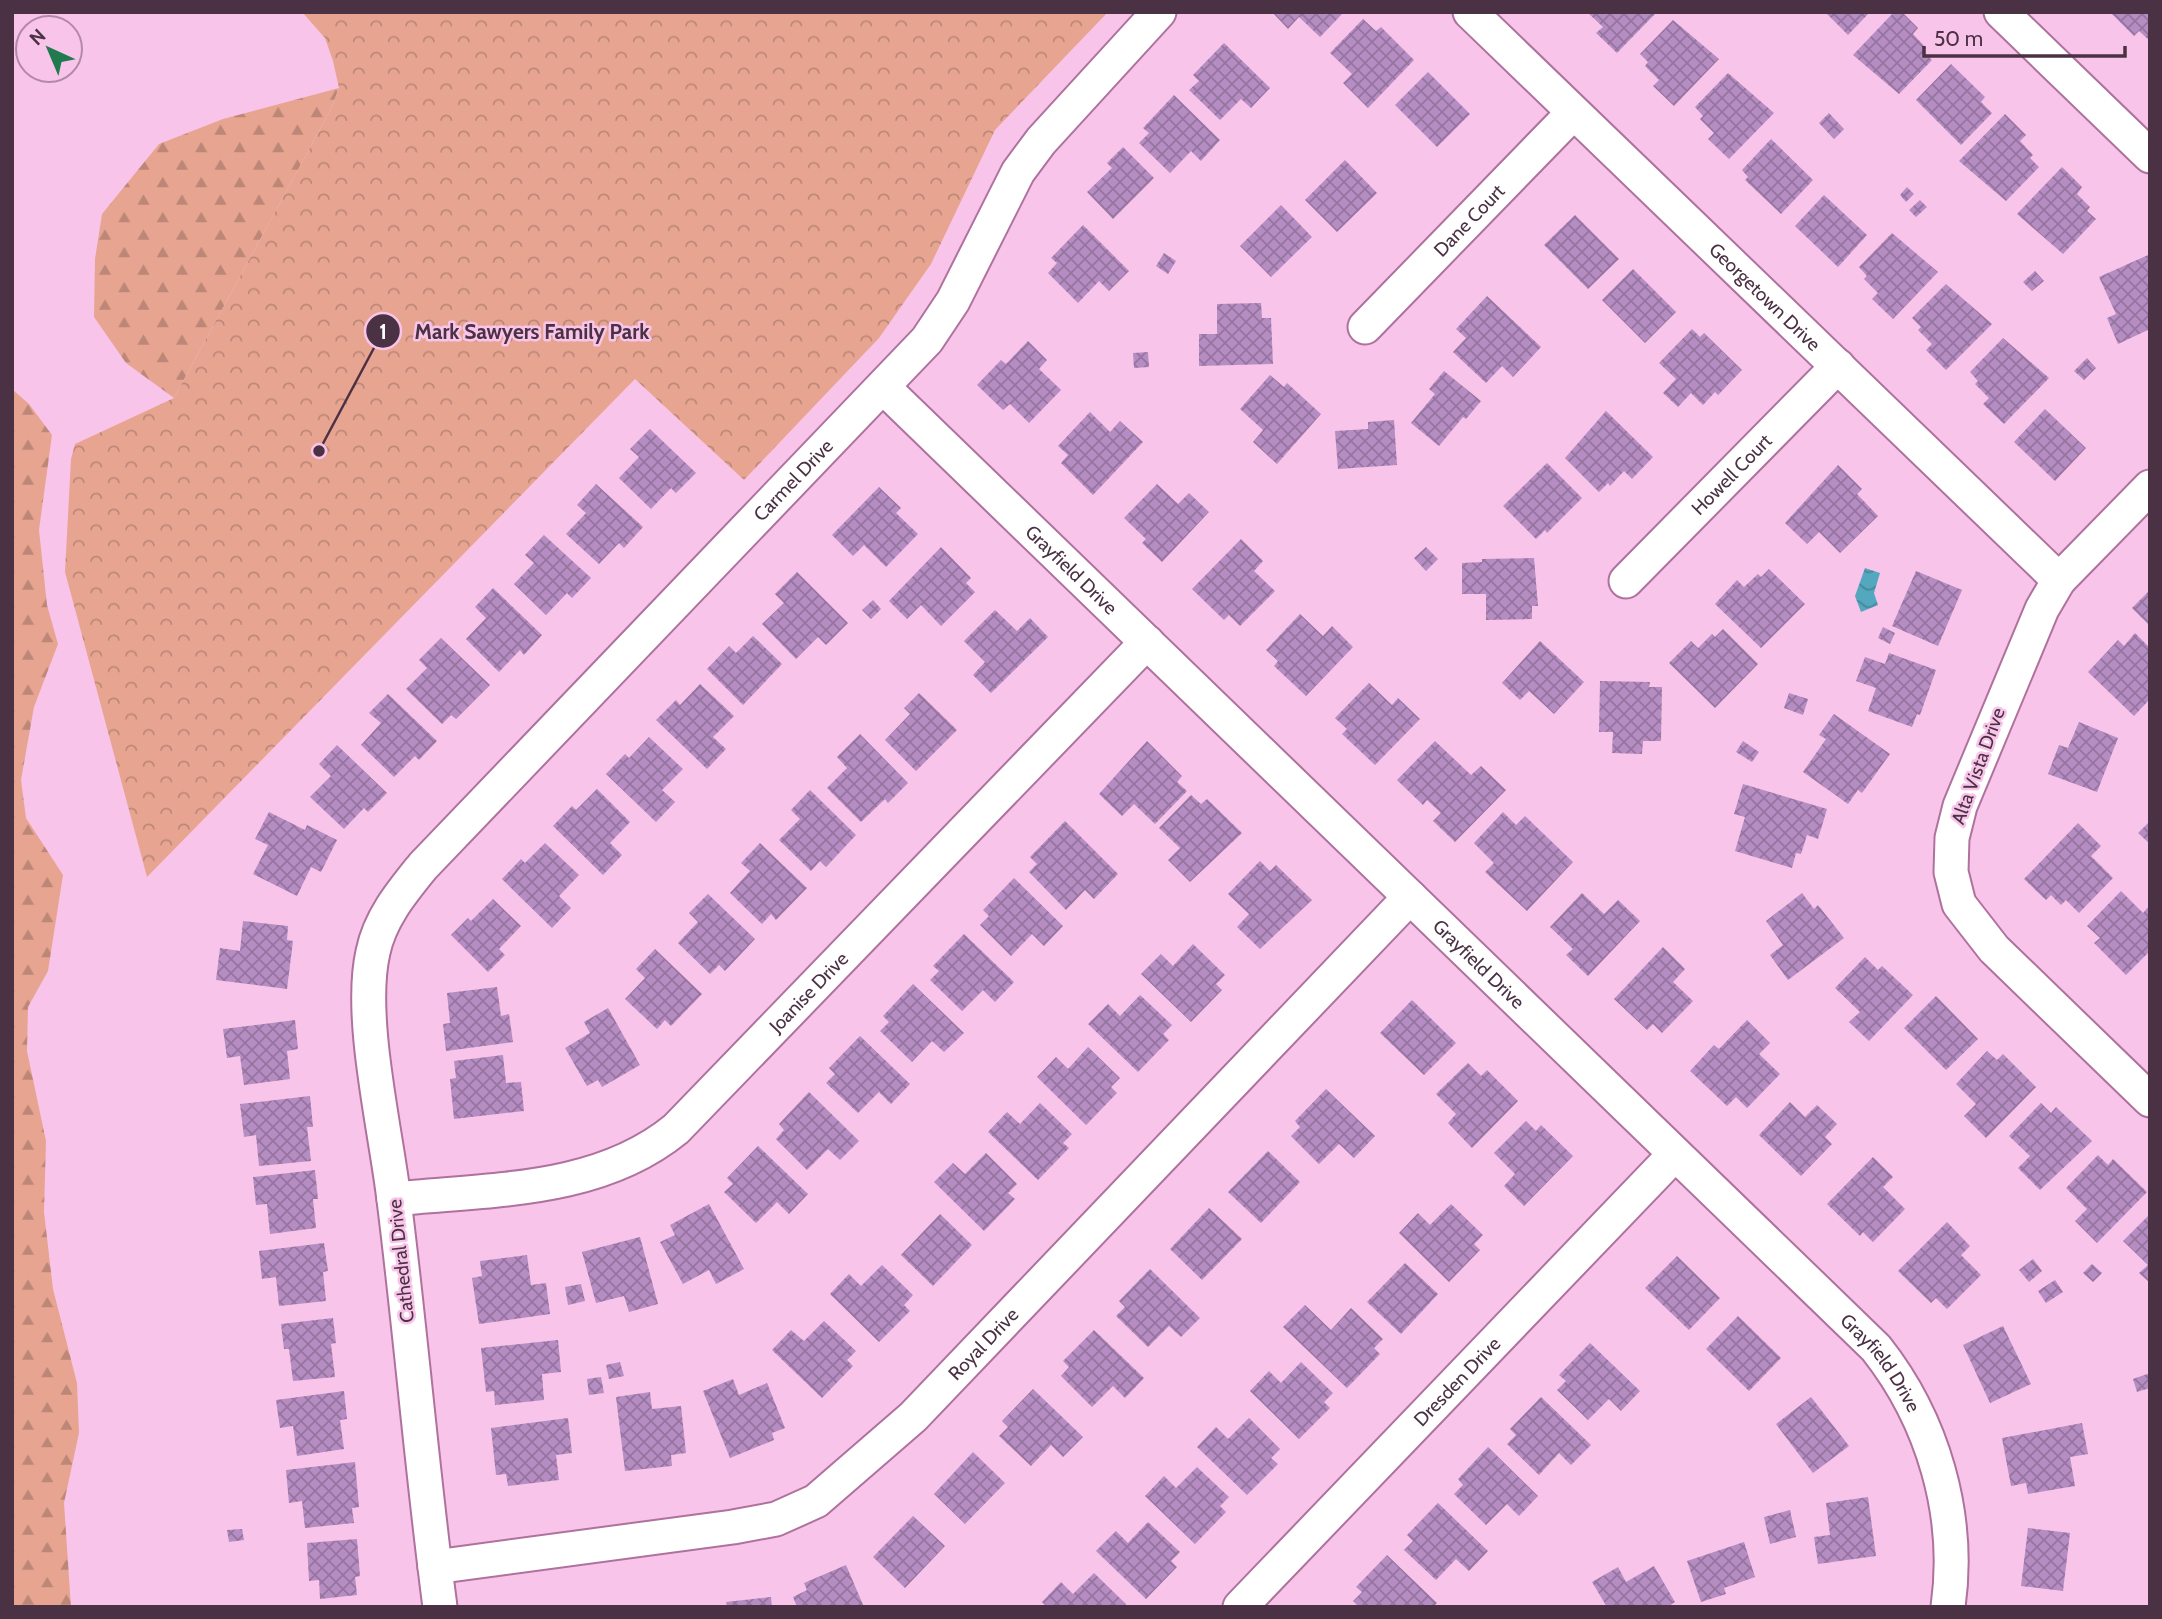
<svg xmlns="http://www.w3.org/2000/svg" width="2162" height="1619" font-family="Cabin,sans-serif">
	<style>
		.forest { fill: url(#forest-firs) }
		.park { fill: url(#park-crowns) }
		.water { fill: url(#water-waves) }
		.building { fill: url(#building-cross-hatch) }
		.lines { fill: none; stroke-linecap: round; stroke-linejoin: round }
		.street-casing { stroke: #ae729d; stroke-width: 37 }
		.street { stroke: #fff; stroke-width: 33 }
		.labels { text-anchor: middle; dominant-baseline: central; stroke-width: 5; stroke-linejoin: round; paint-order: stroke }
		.street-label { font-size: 19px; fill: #4b3144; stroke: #f9c4e9 }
		.leader { fill: none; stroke: #4b3144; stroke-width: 2.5 }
		.callout-dot { fill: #4b3144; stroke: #f9c4e9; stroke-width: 2.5 }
		.mark-label { font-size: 21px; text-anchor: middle; font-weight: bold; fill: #fff }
		.callout-label { font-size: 21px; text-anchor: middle; font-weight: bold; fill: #4b3144; stroke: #f9c4e9; stroke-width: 5; stroke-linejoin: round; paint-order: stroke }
	</style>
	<defs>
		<pattern id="forest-firs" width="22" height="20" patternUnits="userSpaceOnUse" patternTransform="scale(1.75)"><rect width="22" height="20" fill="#e7a591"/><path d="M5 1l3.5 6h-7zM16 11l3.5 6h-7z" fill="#bd8778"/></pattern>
		<pattern id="park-crowns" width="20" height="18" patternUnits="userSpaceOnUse" patternTransform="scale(1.75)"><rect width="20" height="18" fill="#e7a591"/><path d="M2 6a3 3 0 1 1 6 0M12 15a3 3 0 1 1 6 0" fill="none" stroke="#bd8778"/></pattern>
		<pattern id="water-waves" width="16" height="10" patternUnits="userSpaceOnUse" patternTransform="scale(1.75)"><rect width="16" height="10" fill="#53a7be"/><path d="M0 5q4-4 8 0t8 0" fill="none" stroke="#47899c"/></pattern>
		<pattern id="building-cross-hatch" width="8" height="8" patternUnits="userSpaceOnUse" patternTransform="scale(1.75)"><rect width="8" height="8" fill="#b58dc2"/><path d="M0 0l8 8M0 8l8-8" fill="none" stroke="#95749f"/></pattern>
	</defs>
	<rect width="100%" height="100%" fill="#f9c4e9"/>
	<path class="forest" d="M339 88 331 109 174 398 126 363 94 317 95 259 102 214 159 144 223 119Z
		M12 389 29 404 52 435 39 530 47 605 58 644 34 707 21 780 26 818 63 875 48 971 28 1007 27 1051 46 1141 44 1212 53 1289 77 1383 79 1433 64 1503 71 1607H12Z"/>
	<path class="park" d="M302 12H1108L995 130 931 264 879 338 744 480 635 379 147 877 65 572 71 459 75 444 174 398 331 109 339 88 333 61 325 38Z"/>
	<path class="water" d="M1865 568 1880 573 1874 593 1878 605 1861 612 1855 596Z"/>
	<path class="building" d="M1272 12H1344L1320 37 1299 17 1288 29Z
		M1587 12H1657L1617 53 1596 33 1603 27Z
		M1825 12H1870L1848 35Z
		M1894 12H1902L1918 28 1913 34 1926 48 1923 51 1932 60 1899 94 1853 55Z
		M2110 12H2150V41L2139 31 2134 36Z
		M1363 19 1376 31 1381 27 1414 60 1368 108 1343 83 1352 74 1330 53Z
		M1673 20 1719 59 1674 106 1653 86 1659 80 1645 66 1648 62 1640 54Z
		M1224 43 1270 88 1251 108 1241 99 1220 120 1189 90 1199 81 1193 75Z
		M1951 64 1985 97 1981 102 1992 113 1961 145 1916 100Z
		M1428 72 1470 114 1437 147 1395 105Z
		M1728 73 1774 113 1729 159 1708 139 1714 133 1700 119 1703 116 1695 107Z
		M1174 95 1220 140 1201 161 1191 151 1170 173 1139 143 1149 133 1143 128Z
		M1829 113 1844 129 1834 139 1819 123Z
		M2005 114 2026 135 2020 141 2033 155 2030 158 2039 167 2006 201 1959 161Z
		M1771 139 1813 180 1781 214 1745 180 1748 177 1742 170Z
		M1123 147 1154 178 1113 219 1087 192 1112 168 1107 163Z
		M1345 160 1377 193 1337 232 1305 200Z
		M2062 167 2082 187 2077 194 2090 207 2087 211 2096 219 2063 254 2017 214Z
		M1907 187 1914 194 1906 202 1900 195Z
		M1824 195 1867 235 1838 267 1795 226Z
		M1920 200 1927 207 1916 217 1909 210Z
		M1281 205 1312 237 1271 277 1240 246Z
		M1575 215 1619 259 1588 289 1544 245Z
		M1083 225 1129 271 1109 291 1099 281 1078 303 1048 273 1057 263 1051 258Z
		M1892 233 1938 272 1893 319 1872 299 1878 293 1864 279 1867 276 1859 267Z
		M1164 253 1176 261 1168 274 1156 266Z
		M2148 255 2150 329 2118 344 2107 318 2116 314 2099 277Z
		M1633 269 1676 312 1645 343 1602 300Z
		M2035 271 2044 281 2032 291 2023 282Z
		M1946 284 1992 324 1946 370 1926 350 1932 344 1918 330 1921 327 1912 318Z
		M1487 296 1541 347 1513 377 1502 366 1486 383 1453 352 1466 338 1456 329Z
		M1261 303 1262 318H1271L1273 364 1199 366V334H1217V304Z
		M1692 329 1700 337 1704 333 1742 370 1718 395 1715 392 1703 405 1691 393 1678 407 1663 393 1676 379 1659 363Z
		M2003 338 2049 378 2004 424 1983 404 1989 398 1975 384 1978 381 1970 372Z
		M1028 341 1047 360 1039 369 1061 390 1029 423 1010 404 1003 410 977 385 1001 360 1006 364Z
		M1148 352 1149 367 1134 368 1133 353Z
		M2087 358 2096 368 2084 380 2074 371Z
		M1444 371 1481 401 1466 419 1463 417 1439 446 1411 423 1435 394 1429 389Z
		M1270 375 1284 387 1287 383 1321 414 1277 464 1253 442 1263 430 1240 409Z
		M2045 409 2086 448 2055 481 2014 442Z
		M1606 411 1653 457 1632 479 1624 471 1610 486 1608 483 1599 492 1565 458Z
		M1090 412 1110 432 1120 421 1143 442 1093 495 1061 463 1068 455 1058 446Z
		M1394 420 1397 465 1338 469 1335 431 1368 429V422Z
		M650 429 696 473 676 493 671 488 651 509 619 478 639 457 630 449Z
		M1547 463 1582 498 1547 533 1545 530 1536 539 1503 506Z
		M1838 465 1862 489 1857 494 1878 516 1840 553 1819 532 1807 544 1785 523Z
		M596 484 643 527 624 548 619 543 599 564 566 534 586 513 577 505Z
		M1157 484 1178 504 1189 493 1209 512 1162 562 1142 543 1146 539 1124 518Z
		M879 487 901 508 896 513 918 534 886 567 864 545 853 556 832 535Z
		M544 535 591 578 572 598 567 593 546 615 514 584 534 563 525 555Z
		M1241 539 1263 561 1254 571 1275 591 1240 626 1229 615 1224 620 1192 589Z
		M941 547 971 578 966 583 975 592 941 626 921 605 907 619 889 601Z
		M1426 547 1438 559 1426 571 1414 558Z
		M1534 558 1538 606H1532V619L1486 620V594H1462V563L1482 562V559Z
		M1769 569 1805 604 1761 648 1715 604 1737 580 1744 587 1758 574 1761 577Z
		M1916 571 1962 590 1938 646 1892 626Z
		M797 572 848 623 826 645 818 637 796 659 762 624 784 603 775 594Z
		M493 588 542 635 524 655 520 650 499 672 466 639 486 618 475 607Z
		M2150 590V626L2132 608Z
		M873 600 881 609 871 619 862 610Z
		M995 610 1017 631 1030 618 1048 637 991 693 973 675 985 662 964 641Z
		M1300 614 1323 636 1332 626 1353 647 1306 696 1274 666 1278 661 1266 650Z
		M1883 627 1895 633 1890 644 1878 638Z
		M1723 629 1758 664 1715 708 1669 663 1691 641 1698 648 1712 634 1715 637Z
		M2135 633 2150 648V699L2134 716 2088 672 2118 640 2124 646Z
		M753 636 782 664 743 705 707 669 729 646 736 653Z
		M441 638 490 685 456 719 451 715 442 724 406 689 427 668 419 660Z
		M1540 641 1584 682 1554 714 1529 691 1520 700 1502 683Z
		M1889 653 1936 670 1920 715 1917 714 1912 727 1868 711 1876 688 1856 681 1865 657 1885 664Z
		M1600 681 1650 682 1649 687H1662L1661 741H1643L1642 754 1612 753 1613 732H1599Z
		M1369 683 1392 705 1398 698 1420 719 1375 765 1342 734 1347 729 1335 718Z
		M700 684 734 716 713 737 726 749 707 769 656 720 676 700 680 705Z
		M919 693 957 730 916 771 885 740 910 714 904 708Z
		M1789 693 1808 699 1803 715 1784 708Z
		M388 694 437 741 419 760 415 756 394 777 361 745 381 723 369 713Z
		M1834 714 1890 754 1862 793 1858 790 1848 804 1803 772 1826 739 1819 735Z
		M2079 722 2118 738 2097 792 2048 774 2059 745 2068 748Z
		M860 734 908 783 888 803 885 799 861 822 827 788 847 768 837 757Z
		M649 737 683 769 662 790 675 802 656 822 606 774 625 754 629 758Z
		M1147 741 1182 776 1177 782 1187 791 1155 824 1134 804 1122 816 1099 794Z
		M1435 741 1471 775 1481 766 1506 790 1455 842 1433 821 1441 813 1427 800 1423 805 1397 780Z
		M1743 741 1759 752 1752 762 1736 752Z
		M337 745 387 793 368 812 364 808 344 829 310 797 331 776 319 764Z
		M1743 784 1827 809 1818 839 1807 835 1801 854 1796 853 1792 868 1735 851 1745 817 1734 814Z
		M597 789 630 822 610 843 622 855 603 875 553 826 572 806 576 810Z
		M810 790 856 835 826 867 820 861 811 871 779 840 800 819 791 810Z
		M1191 795 1201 804 1207 799 1242 833 1190 882 1168 860 1180 848 1159 828Z
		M269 812 305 830 307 825 337 840 321 872 311 867 297 896 253 874 268 845 255 839Z
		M1503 812 1516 825 1525 816 1573 862 1527 911 1485 872 1494 863 1474 843Z
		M1065 821 1118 874 1094 899 1085 890 1066 910 1029 872 1037 864 1030 857Z
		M2078 823 2101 846 2091 856 2113 878 2079 913 2066 900 2061 905 2051 895 2046 900 2024 879Z
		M2148 823 2150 824V844L2138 833Z
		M545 843 579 875 559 896 571 908 552 928 502 879 521 859 525 863Z
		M760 843 807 888 776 920 771 914 762 924 730 893 750 871 741 863Z
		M1260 861 1270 871 1276 865 1312 900 1260 949 1237 927 1249 914 1228 894Z
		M1014 878 1063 926 1044 946 1032 934 1011 956 980 925 989 916 983 910Z
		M2121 891 2143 913 2150 905V951L2126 975 2094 943 2100 938 2087 926Z
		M1582 893 1604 914 1618 900 1640 921 1588 976 1566 955 1573 949 1550 927Z
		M1802 893 1814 909 1818 905 1844 938 1788 980 1770 955 1783 945 1766 921Z
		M708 894 755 939 725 971 719 965 710 974 678 943 698 922 689 913Z
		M493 899 521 926 499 949 505 955 488 972 451 935 468 918 471 921Z
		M243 921 288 926 287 940 293 941 287 989 216 980 220 948 240 951Z
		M964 934 1014 982 995 1002 983 990 962 1011 930 980 939 971 933 966Z
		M1193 944 1225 975 1216 984 1222 990 1191 1022 1141 974 1161 954 1173 966Z
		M1663 947 1685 969 1673 982 1693 1001 1662 1033 1653 1024 1647 1030 1614 999Z
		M655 949 702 994 671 1026 665 1020 657 1029 625 999 645 978 636 969Z
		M1865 957 1878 970 1882 966 1913 995 1869 1041 1849 1022 1860 1012 1835 988Z
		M913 984 964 1033 944 1052 932 1041 912 1062 880 1031 889 1022 883 1016Z
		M497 987 501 1016 509 1014 513 1042 446 1051 443 1024 450 1023 447 993Z
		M1140 995 1172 1025 1163 1034 1169 1040 1138 1072 1088 1024 1108 1004 1120 1016Z
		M1936 996 1978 1039 1946 1070 1904 1028Z
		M1412 1000 1456 1043 1424 1075 1380 1033Z
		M608 1008 640 1065 602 1087 598 1080 587 1086 565 1048 590 1033 584 1022Z
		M295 1020 298 1049 287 1051 290 1079 244 1085 240 1056 227 1058 223 1029Z
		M1747 1020 1770 1043 1759 1054 1780 1074 1747 1108 1736 1097 1727 1106 1690 1071 1714 1045 1719 1049Z
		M860 1036 910 1084 891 1104 879 1092 858 1113 826 1083 835 1074 829 1068Z
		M1088 1047 1120 1078 1111 1087 1117 1093 1086 1125 1037 1077 1056 1057 1068 1069Z
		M1987 1051 1997 1060 2003 1054 2036 1087 1986 1138 1964 1116 1976 1104 1956 1084Z
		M503 1055 506 1083 521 1082 524 1111 454 1119 450 1079 456 1078 454 1061Z
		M1468 1063 1481 1076 1487 1070 1518 1101 1472 1148 1448 1123 1456 1114 1436 1094Z
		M1326 1089 1375 1136 1354 1158 1339 1144 1319 1164 1291 1136 1300 1127 1295 1121Z
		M809 1092 859 1141 840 1160 828 1149 807 1170 776 1139 784 1130 779 1124Z
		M310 1096 313 1127H307L311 1161 259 1166 256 1135 244 1137 240 1104Z
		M1790 1102 1805 1117 1817 1105 1837 1124 1825 1137 1832 1144 1801 1176 1759 1135Z
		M1040 1103 1072 1134 1063 1143 1069 1148 1038 1180 988 1132 1007 1112 1020 1124Z
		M2041 1103 2051 1113 2056 1107 2092 1141 2040 1190 2018 1168 2030 1156 2009 1136Z
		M1526 1121 1536 1131 1541 1125 1573 1156 1524 1206 1504 1186 1515 1174 1494 1153Z
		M758 1146 808 1194 789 1214 777 1202 756 1223 724 1192 733 1184 727 1178Z
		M1268 1151 1300 1182 1261 1223 1228 1192Z
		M986 1153 1017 1184 1008 1193 1015 1199 984 1231 934 1182 953 1163 965 1174Z
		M2098 1155 2108 1165 2113 1159 2147 1192 2097 1243 2075 1221 2087 1209 2066 1188Z
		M1873 1157 1893 1177 1883 1187 1905 1209 1873 1242 1863 1232 1860 1236 1827 1204Z
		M315 1170 318 1199H313L316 1228 270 1234 267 1204 256 1205 253 1177Z
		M709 1204 744 1269 716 1284 709 1270 683 1284 660 1242 675 1235 670 1225Z
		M1451 1204 1483 1235 1474 1244 1480 1250 1449 1282 1399 1233 1418 1213 1430 1225Z
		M1209 1208 1242 1239 1202 1280 1170 1249Z
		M940 1214 972 1245 933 1286 901 1255Z
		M2150 1214V1283L2139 1273 2148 1265 2123 1241Z
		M1947 1222 1970 1246 1961 1255 1981 1275 1947 1309 1936 1298 1931 1303 1898 1271Z
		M640 1237 658 1304 629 1312 624 1296 596 1303 582 1252Z
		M324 1243 328 1271 323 1272 326 1301 279 1306 276 1277 262 1279 259 1251Z
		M527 1255 531 1285 546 1283 550 1314 479 1324 472 1278 482 1276 480 1261Z
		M1677 1256 1720 1298 1689 1330 1645 1288Z
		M2033 1259 2042 1271 2029 1282 2019 1270Z
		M1405 1263 1438 1294 1401 1334 1367 1302Z
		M2092 1264 2102 1273 2093 1282 2083 1273Z
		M882 1265 913 1295 904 1305 910 1311 879 1342 830 1294 849 1274 861 1286Z
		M1150 1269 1200 1318 1181 1337 1169 1326 1148 1347 1116 1316 1125 1307 1119 1301Z
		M2055 1280 2063 1292 2046 1303 2038 1291Z
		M581 1284 585 1301 568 1305 565 1287Z
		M1305 1305 1331 1330 1351 1308 1383 1339 1374 1348 1380 1354 1347 1388 1283 1327Z
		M1738 1316 1781 1358 1749 1391 1706 1349Z
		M333 1318 336 1343 331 1344 335 1377 293 1381 289 1349H284L281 1324Z
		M824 1321 856 1351 847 1360 853 1366 822 1398 772 1350 791 1330 804 1341Z
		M2003 1326 2031 1384 1990 1403 1963 1345Z
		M1094 1330 1144 1378 1125 1398 1113 1386 1092 1407 1061 1376 1069 1367 1063 1361Z
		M558 1340 561 1372 542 1374 544 1400 495 1405 494 1391 486 1392 481 1348Z
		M1590 1343 1640 1391 1621 1411 1609 1399 1588 1420 1557 1390 1566 1381 1559 1375Z
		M620 1362 624 1376 609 1379 606 1365Z
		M1301 1362 1333 1393 1324 1402 1330 1408 1299 1439 1250 1391 1269 1371 1281 1383Z
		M2150 1373V1388L2137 1392 2133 1379Z
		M601 1377 604 1393 589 1395 587 1379Z
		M733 1379 739 1395 767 1383 785 1428 772 1433 774 1440 730 1458 703 1391Z
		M1033 1389 1083 1437 1063 1457 1051 1445 1031 1466 999 1436 1008 1427 1002 1421Z
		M344 1391 347 1419 340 1420 344 1449 297 1456 293 1426 280 1428 276 1400Z
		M650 1392 652 1409 681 1406 686 1453 671 1455 672 1466 625 1471 616 1397Z
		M1541 1397 1591 1445 1571 1465 1559 1453 1539 1475 1507 1444 1516 1435 1510 1429Z
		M1811 1397 1849 1446 1813 1473 1776 1424Z
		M568 1418 572 1453 556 1455 559 1480 508 1486 506 1474 496 1475 491 1428Z
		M1249 1418 1280 1449 1271 1458 1278 1464 1247 1495 1197 1447 1216 1427 1228 1439Z
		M2082 1423 2088 1454 2070 1457 2075 1486 2028 1494 2026 1483 2011 1486 2002 1438Z
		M1488 1447 1538 1496 1519 1516 1507 1504 1486 1525 1454 1494 1463 1485 1458 1479Z
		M973 1452 1005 1483 965 1524 934 1494Z
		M355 1462 359 1507 352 1508 354 1523 305 1528 302 1501 289 1503 286 1470Z
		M1197 1467 1229 1497 1220 1506 1226 1512 1195 1544 1145 1496 1164 1476 1176 1488Z
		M1868 1497 1876 1556 1818 1564 1814 1537 1830 1535 1826 1503Z
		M1438 1503 1488 1551 1469 1571 1456 1559 1436 1580 1404 1550 1413 1541 1407 1535Z
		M1790 1510 1796 1537 1770 1544 1764 1517Z
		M913 1516 945 1546 905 1588 873 1557Z
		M1148 1522 1180 1552 1171 1561 1177 1567 1146 1599 1096 1551 1116 1531 1128 1543Z
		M2028 1528 2070 1533 2063 1591 2021 1586Z
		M242 1529 244 1540 229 1542 227 1530Z
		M357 1539 360 1576 355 1577 357 1595 320 1599 319 1580 309 1581 307 1543Z
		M1744 1542 1755 1577 1724 1588 1726 1594 1701 1602 1687 1561Z
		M1387 1555 1437 1603 1433 1607H1359L1353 1601 1362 1592 1356 1587Z
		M846 1565 864 1607H797L793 1597 807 1590 804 1583Z
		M1654 1566 1675 1602 1667 1607H1607L1592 1582 1618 1567 1626 1582Z
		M1094 1573 1126 1604 1123 1607H1047L1042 1602 1061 1582 1073 1594Z
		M771 1597 772 1607H727L726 1602Z"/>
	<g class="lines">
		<g class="street-casing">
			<g id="street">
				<path id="s1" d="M1470 12 2059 580"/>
				<path d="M2001 12 2150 156"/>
				<path id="s2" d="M1365 327 1573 113"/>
				<path id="s3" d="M884 388 1876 1348C1933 1420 1961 1515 1948 1607"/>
				<path d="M2150 487 2059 580 2042 609 1960 806 1952 838 1951 872 1959 904 1994 949 2150 1100"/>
				<path id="s4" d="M1626 581 1838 366"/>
				<path id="s5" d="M394 1199C490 1189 598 1193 676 1129L1147 642"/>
				<path id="s6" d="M435 1567 733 1527 776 1519 816 1501 913 1417 1410 897"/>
				<path id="s7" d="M440 1607C422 1471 411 1335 394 1200 386 1131 358 1017 373 952 380 918 402 892 423 866L927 340 953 301 1018 172 1041 141 1159 12"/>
				<path id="s8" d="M1240 1607 1675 1154"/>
			</g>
		</g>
		<use href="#street" class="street"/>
	</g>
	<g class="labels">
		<g class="street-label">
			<text stroke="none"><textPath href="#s2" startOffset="149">Dane Court</textPath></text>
			<text stroke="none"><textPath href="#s1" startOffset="410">Georgetown Drive</textPath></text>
			<text stroke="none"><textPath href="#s4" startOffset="150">Howell Court</textPath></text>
			<text stroke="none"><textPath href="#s7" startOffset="1295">Carmel Drive</textPath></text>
			<text stroke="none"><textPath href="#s3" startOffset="261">Grayfield Drive</textPath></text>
			<text transform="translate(1978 766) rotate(-70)">Alta Vista Drive</text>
			<text stroke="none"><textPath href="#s3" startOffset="828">Grayfield Drive</textPath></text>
			<text stroke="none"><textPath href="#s5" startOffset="486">Joanise Drive</textPath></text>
			<text transform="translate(401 1261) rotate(-96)">Cathedral Drive</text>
			<text stroke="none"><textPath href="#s6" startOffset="618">Royal Drive</textPath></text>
			<text stroke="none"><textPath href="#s3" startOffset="1395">Grayfield Drive</textPath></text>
			<text stroke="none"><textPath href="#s8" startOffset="313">Dresden Drive</textPath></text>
		</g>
	</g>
	<path class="leader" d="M319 451L383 331"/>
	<g class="callout-dot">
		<circle cx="319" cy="451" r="7"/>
		<circle cx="383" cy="331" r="18"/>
	</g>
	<g class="mark-label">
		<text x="383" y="339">1</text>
	</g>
	<g class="callout-label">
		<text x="532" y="339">Mark Sawyers Family Park</text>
	</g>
	<rect width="2162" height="1619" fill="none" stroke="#4b3144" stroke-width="28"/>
	<g transform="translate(49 49) rotate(316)"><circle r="33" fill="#f9c4e9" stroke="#b389a7" stroke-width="2"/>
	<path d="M0-5L12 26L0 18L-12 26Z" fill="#207a4e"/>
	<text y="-10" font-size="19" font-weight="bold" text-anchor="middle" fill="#4b3144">N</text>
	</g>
	<path d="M1924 46v10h201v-10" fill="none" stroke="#4b3144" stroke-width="3.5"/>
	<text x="1934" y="46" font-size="21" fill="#4b3144" stroke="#f9c4e9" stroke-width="5" paint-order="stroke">50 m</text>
</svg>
